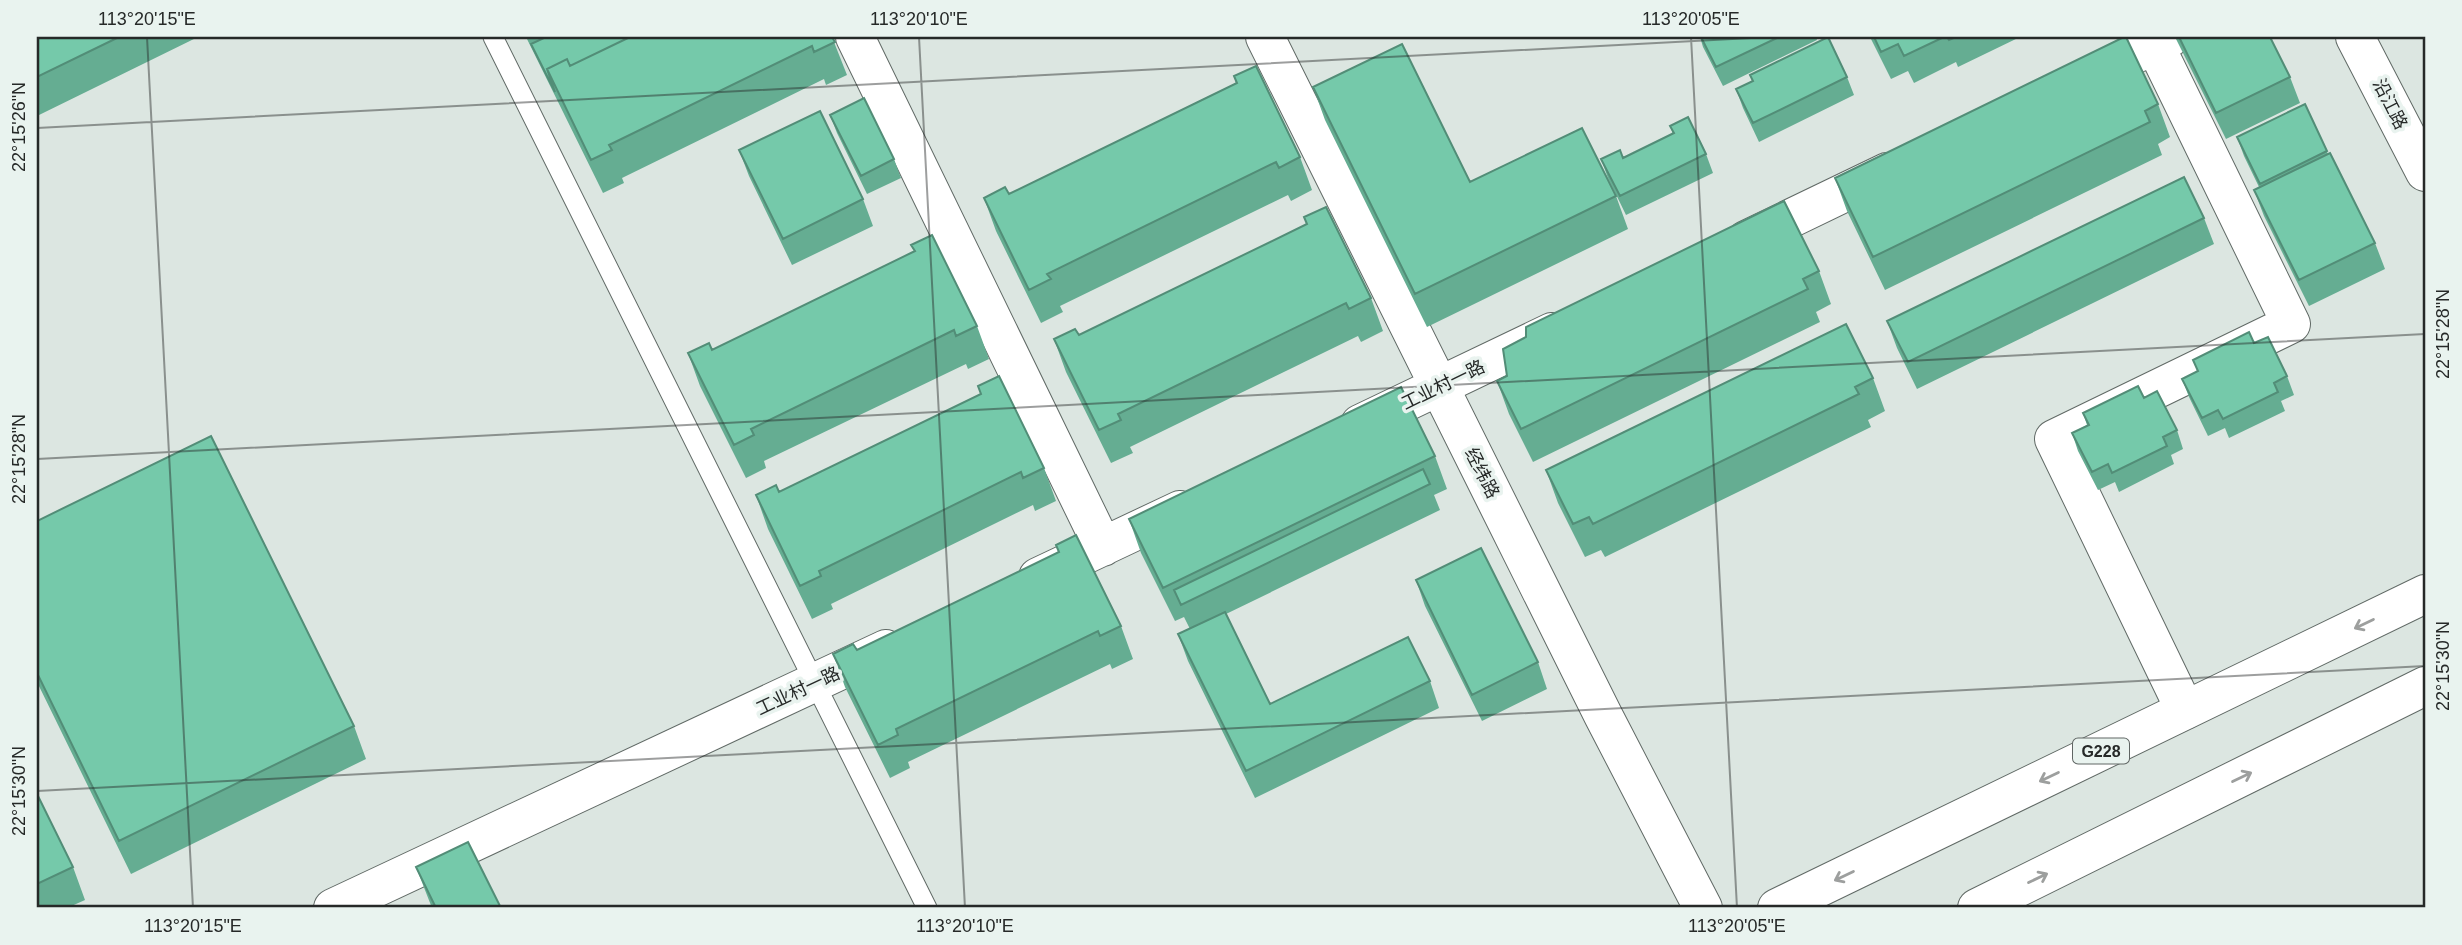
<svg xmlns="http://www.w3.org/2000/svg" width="2462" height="945" font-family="Helvetica,'Noto Sans SC',sans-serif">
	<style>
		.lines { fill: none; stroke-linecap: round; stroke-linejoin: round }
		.service-casing { stroke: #616a66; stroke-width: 21 }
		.minor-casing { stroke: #616a66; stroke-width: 40 }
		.tertiary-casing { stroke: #616a66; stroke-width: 40 }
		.trunk-casing { stroke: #616a66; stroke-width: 40 }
		.service { stroke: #fff; stroke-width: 19 }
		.minor { stroke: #fff; stroke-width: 38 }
		.tertiary { stroke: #fff; stroke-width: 38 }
		.trunk { stroke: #fff; stroke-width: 38 }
		.wall { fill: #65ad92 }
		.building { fill: #75c9aa; stroke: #528d77; stroke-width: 2 }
		.oneway { stroke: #9d9f9e }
		.ticks { fill: none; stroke: #262928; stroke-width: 2; stroke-opacity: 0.45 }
		.labels { text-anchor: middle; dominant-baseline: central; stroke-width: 7; stroke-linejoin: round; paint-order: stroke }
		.shield { fill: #e9f3ef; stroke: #606664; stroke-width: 2 }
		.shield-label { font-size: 16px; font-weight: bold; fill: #262928 }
		.street-label { font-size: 18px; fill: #262928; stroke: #e9f3ef }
		.neatline { fill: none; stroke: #262928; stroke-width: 2.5 }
		.ticks-label { font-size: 18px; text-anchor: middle; fill: #262928 }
	</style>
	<rect width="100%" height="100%" fill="#dce6e1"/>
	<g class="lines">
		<g class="service-casing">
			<path id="service" d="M493 37 927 908"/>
		</g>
		<g class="minor-casing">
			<path id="minor" d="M855 37 1103 547
				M1265 37 1603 715 1703 908
				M2151 37 2291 324 2054 439 2185 710
				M2087 77 2171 37
				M1746 240 1887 172
				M1360 424 1552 332
				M1038 577 1180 510
				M333 908 886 649"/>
		</g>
		<g class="tertiary-casing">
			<path id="tertiary" d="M2355 37 2425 172"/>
		</g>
		<g class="trunk-casing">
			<path id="trunk" d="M1777 908 2425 594
				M1977 908 2425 686"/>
		</g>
		<use href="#service" class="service"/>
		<use href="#minor" class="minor"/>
		<use href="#tertiary" class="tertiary"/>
		<use href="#trunk" class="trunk"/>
	</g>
	<path class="wall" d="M37 37H198L37 116Z
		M526 37H832L847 75 826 85 824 79 622 178 624 183 603 193Z
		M1700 37H1816L1817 40 1723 86 1703 47Z
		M1870 37H2020L1958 67 1956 62 1914 83 1908 71 1891 79Z
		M2175 37H2270L2290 77 2300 103 2226 139Z
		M1234 76 1300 157 1312 190 1291 201 1288 195 1060 306 1063 312 1041 323 996 231 984 198 1009 194 1236 83Z
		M1847 77 1854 95 1759 142 1743 108 1736 89Z
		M1313 87 1470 182 1616 196 1628 229 1427 327 1325 120Z
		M2158 104 2170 137 2158 144 2162 155 1885 290 1847 211 1835 178Z
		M2305 104 2328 154 2375 243 2385 269 2309 306 2264 216 2254 190 2259 187 2244 156 2237 137Z
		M830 115 894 159 901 178 867 194 837 133Z
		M1670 126 1706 154 1713 173 1626 215 1608 178 1601 159 1623 158 1673 134Z
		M739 150 863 199 873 226 792 265 749 176Z
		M2204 218 2214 244 1917 389 1897 348 1887 321Z
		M911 245 977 326 989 359 968 369 966 364 764 461 766 468 746 478 700 386 688 353 712 350 914 252Z
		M1819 271 1831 304 1816 312 1820 322 1533 462 1509 414 1497 381Z
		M1371 298 1383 331 1361 342 1358 336 1130 447 1133 453 1111 463 1066 372 1054 339Z
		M2254 343 2287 376 2294 395 2281 401 2285 411 2229 438 2225 428 2208 436 2189 397 2182 379 2198 371 2193 360Z
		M1873 378 1885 411 1868 420 1871 427 1605 557 1601 550 1585 557 1558 503 1546 470Z
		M2144 398 2177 430 2183 449 2171 455 2174 464 2119 492 2115 482 2098 490 2078 451 2072 433 2087 425 2083 413Z
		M1435 456 1447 489 1434 495 1440 510 1226 614 1270 704 1430 681 1439 708 1255 798 1188 661 1178 634 1190 629 1184 617 1175 621 1141 553 1129 519Z
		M1044 468 1056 501 1035 511 1033 505 831 604 833 609 812 619 768 529 756 495 779 492Z
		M37 521 354 726 366 759 131 874 37 682Z
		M1416 580 1538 662 1547 689 1482 721 1425 606Z
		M1121 626 1133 659 1112 669 1110 664 908 762 910 768 890 778 845 687 833 654 857 650Z
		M37 794 73 867 85 900 67 908H37Z
		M416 867 501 908H432Z"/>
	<path class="building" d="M37 37H119L37 77Z
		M546 37H630L570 66 567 59 547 69 555 92 531 44Z
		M630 37H832L835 42 814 52 812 46 609 145 612 150 591 160 547 69 567 59 570 66Z
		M1701 37H1779L1716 67Z
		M1828 37 1847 77 1753 123 1736 89 1753 81 1750 75Z
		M1874 37H1944L1904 56 1898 44 1881 52Z
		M1947 37H1956L1949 40Z
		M2124 37H2126L2158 104 2145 111 2150 122 1873 257 1835 178Z
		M2179 37H2270L2290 77 2216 113Z
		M1402 44 1470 182 1582 128 1616 196 1415 294 1313 87Z
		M1256 66 1300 157 1279 168 1276 162 1047 274 1051 279 1029 290 984 198 1005 187 1009 194 1237 83 1234 76Z
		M864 98 894 159 861 176 830 115Z
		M2305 104 2327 151 2260 184 2237 137Z
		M820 111 863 199 783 239 739 150Z
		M1688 117 1706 154 1620 196 1601 159 1620 150 1623 158 1674 133 1670 126Z
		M2330 153 2375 243 2299 280 2254 190Z
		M2184 177 2204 218 1908 362 1887 321Z
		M1784 201 1819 271 1803 279 1808 289 1521 429 1497 381 1507 376 1503 349 1526 337V327Z
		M1326 207 1371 298 1349 309 1346 303 1118 414 1121 420 1099 430 1054 339 1075 329 1079 335 1307 224 1304 217Z
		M932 235 977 326 956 336 954 330 751 429 754 435 734 445 688 353 709 343 712 350 915 251 911 245Z
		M1846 324 1873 378 1855 387 1859 394 1593 524 1589 517 1573 524 1546 470Z
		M2249 332 2254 343 2268 337 2287 376 2274 383 2278 392 2223 419 2218 410 2202 418 2182 379 2198 371 2193 360Z
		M999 376 1044 468 1023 478 1021 472 819 571 821 576 800 586 756 495 776 485 779 492 981 394 978 386Z
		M2138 386 2144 398 2157 391 2177 430 2163 437 2167 446 2112 473 2108 464 2092 472 2072 433 2089 425 2083 413Z
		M1401 387 1435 456 1163 588 1129 519Z
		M211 436 354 726 119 841 37 673V521Z
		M1423 469 1430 484 1181 605 1174 590Z
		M1076 535 1121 626 1100 636 1098 631 896 729 898 735 878 745 833 654 853 644 857 650 1059 552 1056 545Z
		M1481 548 1538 662 1472 695 1416 580Z
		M1225 612 1270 704 1408 637 1430 681 1246 771 1178 634Z
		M37 794 73 867 37 884Z
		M468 842 501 908H436L416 867Z"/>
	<defs><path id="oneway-shaft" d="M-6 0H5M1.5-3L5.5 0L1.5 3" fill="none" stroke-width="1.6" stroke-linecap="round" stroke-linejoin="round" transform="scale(1.75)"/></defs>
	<g class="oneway">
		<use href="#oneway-shaft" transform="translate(2364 624) rotate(154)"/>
		<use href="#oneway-shaft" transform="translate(2049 777) rotate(154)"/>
		<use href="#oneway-shaft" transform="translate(2242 777) rotate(-26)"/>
		<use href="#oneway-shaft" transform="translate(1844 876) rotate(154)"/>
		<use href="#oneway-shaft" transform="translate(2038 878) rotate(-26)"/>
	</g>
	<path class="ticks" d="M147 37 193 908M919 37 965 908M1691 37 1737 908M37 128 1770 37M37 459 2425 334M37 791 2425 666"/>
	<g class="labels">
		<rect class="shield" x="2073" y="738.5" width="56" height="25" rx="5"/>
		<g class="shield-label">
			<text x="2101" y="751">G228</text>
		</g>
		<g class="street-label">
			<text transform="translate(2390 104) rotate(63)">沿江路</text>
			<text transform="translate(1443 385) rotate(-26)">工业村一路</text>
			<text transform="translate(1482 473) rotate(63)">经纬路</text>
			<text transform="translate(798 691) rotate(-25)">工业村一路</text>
		</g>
	</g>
	<rect width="2462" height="945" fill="none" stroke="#e9f3ef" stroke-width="77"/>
	<rect x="38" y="38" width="2386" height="868" class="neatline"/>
	<g class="ticks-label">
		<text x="147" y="25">113°20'15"E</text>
		<text x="919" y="25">113°20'10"E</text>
		<text x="1691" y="25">113°20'05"E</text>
		<text transform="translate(19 127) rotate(-90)" y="6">22°15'26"N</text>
		<text transform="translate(2443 334) rotate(-90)" y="6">22°15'28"N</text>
		<text transform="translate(19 459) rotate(-90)" y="6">22°15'28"N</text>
		<text transform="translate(2443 666) rotate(-90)" y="6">22°15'30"N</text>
		<text transform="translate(19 791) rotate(-90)" y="6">22°15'30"N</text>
		<text x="193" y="932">113°20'15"E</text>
		<text x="965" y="932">113°20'10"E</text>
		<text x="1737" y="932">113°20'05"E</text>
	</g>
</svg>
